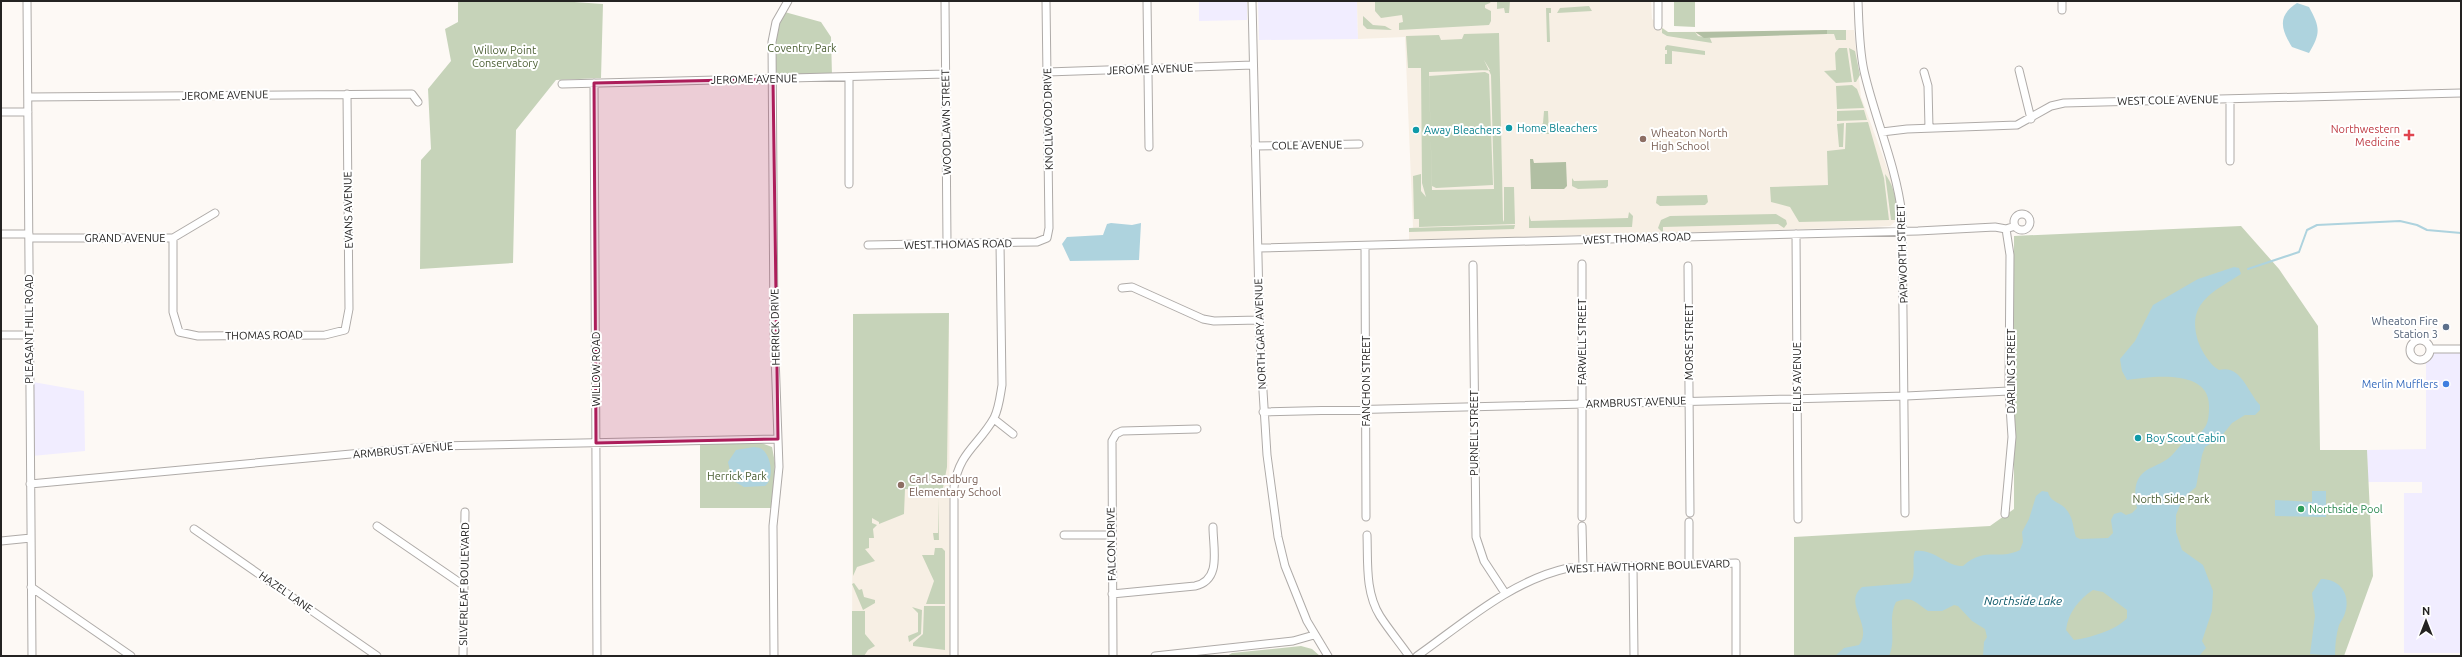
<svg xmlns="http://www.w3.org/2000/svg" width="2462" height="657" font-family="Ubuntu,sans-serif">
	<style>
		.commercial { fill: #f1edff }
		.built { fill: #f7efe4 }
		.green { fill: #c6d3b9; fill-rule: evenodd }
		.forest { fill: #b1bfa3 }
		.water { fill: #aed3de; fill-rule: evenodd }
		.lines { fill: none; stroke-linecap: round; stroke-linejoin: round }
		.stream { stroke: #aed3de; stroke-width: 2 }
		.minor-casing { stroke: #afaba8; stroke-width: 9 }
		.minor { stroke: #fff; stroke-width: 7 }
		.marked { fill: #ac1d5a; fill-opacity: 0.2; stroke: #ac1d5a; stroke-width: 3; stroke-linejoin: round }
		.culture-dot { fill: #0f9aa8; stroke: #fff; stroke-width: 1.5 }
		.health-dot { fill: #e0444e; stroke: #fff; stroke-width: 1.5 }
		.education-dot { fill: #8d6e63; stroke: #fff; stroke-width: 1.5 }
		.service-dot { fill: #5c6f8a; stroke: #fff; stroke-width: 1.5 }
		.shop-dot { fill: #3f7fe0; stroke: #fff; stroke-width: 1.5 }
		.leisure-dot { fill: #2e9e5b; stroke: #fff; stroke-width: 1.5 }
		.labels { text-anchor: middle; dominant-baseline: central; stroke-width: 4; stroke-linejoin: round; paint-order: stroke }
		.park-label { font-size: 11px; fill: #4a5e32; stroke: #fff }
		.street-label { font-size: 11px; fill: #242322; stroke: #fff }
		.culture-label { font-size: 11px; fill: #0d838f; stroke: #fff; text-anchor: start }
		.health-label { font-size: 11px; fill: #be3a42; stroke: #fff; text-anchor: end }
		.education-label { font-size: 11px; fill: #785e54; stroke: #fff; text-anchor: start }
		.service-label { font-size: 11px; fill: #4e5e75; stroke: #fff; text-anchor: end }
		.shop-label { font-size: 11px; fill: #366cbe; stroke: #fff; text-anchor: end }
		.leisure-label { font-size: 11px; fill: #27864d; stroke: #fff; text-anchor: start }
		.water-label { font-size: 12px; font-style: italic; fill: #0b5667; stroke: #fff }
	</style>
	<rect width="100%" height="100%" fill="#fdf9f5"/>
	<path class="commercial" d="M1199 1H1247V20L1199 21Z
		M1258 1H1357L1358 39 1259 40Z
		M2426 347H2461V653H2404V493H2422V482H2368L2367 450 2426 449Z
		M33 382 84 391 85 451 32 456Z"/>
	<path class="built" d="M1357 1H1651L1652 19 1668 32 1854 30 1861 97 1892 181 1898 213 1896 221 1890 226 1874 227 1409 240V232L1413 227 1405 37 1358 39Z
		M949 313 950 656H852L853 314Z"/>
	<path class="green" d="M458 1H560L603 4 601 78 556 80 516 130 513 263 420 269 421 160 431 149 428 89 451 61 445 29 458 22Z
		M1375 1H1491L1490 3 1485 5V8L1491 11V21L1489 25 1399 30V23L1403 22 1402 15 1381 18 1375 11Z
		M1497 1H1510L1509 13H1505L1504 8 1497 9Z
		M1674 1H1695V27L1674 26Z
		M1589 6 1592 11 1557 13 1560 8Z
		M1546 8H1551V13H1549L1550 42H1547Z
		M781 11 821 22 831 37 832 76 774 77V42Z
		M1363 16 1373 25 1385 26 1392 30 1367 29 1363 25Z
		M1662 28 1668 32H1695L1698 36 1710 38 1712 43 1667 36 1662 33Z
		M1827 30H1846V40H1836L1834 34H1827Z
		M1499 33 1503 220 1504 222V187H1514L1515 224 1419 227V219H1414L1413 176 1421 174V191L1426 197 1422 183 1421 68H1408L1406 36 1439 35 1441 40 1462 39 1464 34ZM1484 60 1491 75 1494 189 1432 190 1429 72 1490 70Z
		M1667 45 1705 51V55L1672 51V64H1665V54H1667V50H1665V47Z
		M1839 48H1847L1852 82 1836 83 1824 71 1836 70 1835 53Z
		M1849 48 1855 51 1860 75 1856 82H1854Z
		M1485 72 1489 74 1493 185 1436 188 1432 186 1429 76Z
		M1852 85 1857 89 1864 108 1837 109 1836 86Z
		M1864 110 1867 120 1837 121V111Z
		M1544 111H1548L1549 134H1534L1543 123Z
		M1868 122 1884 178 1889 220 1799 222 1790 207 1771 202 1770 187 1828 185 1827 151 1845 149 1846 123Z
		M1844 123 1843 147H1839L1837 124Z
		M1885 174C1893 183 1900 207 1895 220H1891Z
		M1572 178 1574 181 1608 180V186L1606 188 1578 189 1572 186Z
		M1707 195 1708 202 1705 205 1660 206 1656 203 1657 196Z
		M1629 212 1633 216 1632 227 1529 228V215L1531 221 1628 218Z
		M1776 214 1786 220 1787 224 1784 228 1778 224 1663 227V233L1658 228 1661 220 1670 216Z
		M1515 225 1514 229 1409 232V228Z
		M2241 226 2279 269 2318 326 2320 450H2367L2373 576 2344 656H1794V537L1990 526 2014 509V236Z
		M949 313 947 467 943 488 941 491 905 489 904 514 879 524V522L872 518V523L877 525 873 529 874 538H869V548L865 549 875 561 857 567 853 576V314Z
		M761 443 772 447 775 463 772 508H700V444Z
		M938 498 939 540H934L933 533H938Z
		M935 548H942L945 551V604H926L934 581 922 555H934Z
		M854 583 859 590 862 589 864 597 875 600V603L863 610 852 584Z
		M924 606H945V650L913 646V643L923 634Z
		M912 607 922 610 921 634 909 642 908 636 918 632V613Z
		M852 611H865V634L875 646 868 650 864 656H852Z
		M1301 646 1312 649 1320 656H1227L1232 653Z"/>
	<path class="forest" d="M1827 30V34L1704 38 1695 32Z
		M1530 159H1533L1534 163 1566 162 1567 186 1564 189H1531Z"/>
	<path class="water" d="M2297 3 2309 7C2320 27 2321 33 2309 53L2292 47C2281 29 2277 16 2297 3Z
		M1111 223 1132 225 1141 223 1139 260 1070 261 1062 244 1067 237 1103 235 1107 224Z
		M2234 267 2239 268 2241 274C2213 292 2186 303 2198 341 2202 352 2210 365 2219 370 2241 364 2248 393 2260 405V410L2255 415H2245L2232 423 2220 438 2205 447 2202 455 2196 487 2183 498 2176 515V532L2182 550 2203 565 2213 591 2212 611 2202 641 2206 648 2199 656H1983L1984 642 1987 637 1985 629 1972 621 1958 606 1954 605 1942 611H1928C1916 603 1912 595 1896 602 1887 619 1897 639 1889 656H1835L1844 648 1859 645C1874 625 1842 604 1862 587L1910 583C1917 575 1911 561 1915 551 1934 548 1945 566 1963 566 1986 546 1997 561 2020 550L2023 542 2022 532 2029 519 2036 496 2042 491 2048 492C2050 501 2058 502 2064 507 2074 517 2072 525 2076 537L2080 539 2108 538 2113 533 2111 520 2114 514 2121 512 2126 515 2132 513 2137 508C2135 497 2133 483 2142 474 2147 468 2159 465 2166 460 2173 456 2178 447 2185 441 2190 437 2199 436 2203 430 2209 423 2209 414 2209 405 2208 368 2150 377 2127 380L2122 371 2120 359 2135 341 2153 305 2198 279ZM2093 590 2103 592 2127 610V618C2117 630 2089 638 2074 640L2066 630C2068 613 2079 599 2093 590Z
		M754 447C758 448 760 447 763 450 772 458 774 479 765 486L744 487 732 480 728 462 736 450Z
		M2312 491H2326V517L2275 516V500L2312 502Z
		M2321 579C2340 579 2351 594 2345 613 2344 617 2341 621 2339 625 2336 635 2335 645 2335 656L2310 654 2315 616 2312 593Z"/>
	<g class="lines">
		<path class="stream" d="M2248 269 2299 252 2307 230 2317 225 2400 221 2417 225 2427 230 2461 233"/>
		<g class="minor-casing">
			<path id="minor" d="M27 1 32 656
				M945 1 947 243
				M1147 1 1149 147
				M1252 1 1260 343 1267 455 1278 537 1285 566 1307 621 1328 656
				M1658 1V26
				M1858 1C1859 24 1859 48 1864 71 1875 119 1896 165 1902 215L1905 513
				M2062 1V10
				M2019 70 2031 119
				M1047 72 1253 65
				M1924 72 1928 86 1929 128
				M849 77V184
				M594 83 597 656
				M562 84 946 74
				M28 97 412 94 418 102
				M1 112H28
				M1882 132 1907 129 2017 125 2051 106 2064 103 2461 93
				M1255 146 1359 144
				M2230 161V99
				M2014 222a8 8 0 1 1 16 0a8 8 0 1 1-16 0Z
				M1 234H29
				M1796 234 1798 519
				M29 238H173L215 213
				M173 238V312L179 332 198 336 325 335 345 330 349 309 347 94
				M868 245 1037 242 1047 238 1049 228 1046 1
				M1365 246 1366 517
				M1258 248 1918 231 1995 227 2006 229 2015 226
				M1473 265 1476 537 1484 561 1505 593
				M1688 266 1690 513
				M1122 288 1132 287 1203 319 1214 321 1259 320
				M1 335H29
				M2410 350a10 10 0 1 1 20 0a10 10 0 1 1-20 0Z
				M2430 349H2461
				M1263 412 1906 396 2009 391
				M994 419 1013 434
				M30 484 437 446 778 439
				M2005 514 2012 437 2009 391 2010 255 2006 229
				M1582 517V264
				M377 526 463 585
				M1582 526 1583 568
				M194 529 377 656
				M1064 535H1111
				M1367 535C1368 562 1365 592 1380 616 1389 630 1400 643 1409 656
				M1 541 31 538
				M1689 565V522
				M1633 566 1634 656
				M31 587 131 656
				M1112 594 1195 586C1222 580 1213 549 1213 527
				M463 656 465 512
				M774 656 773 526 779 467 774 328 772 42 776 22 788 1
				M954 656V487C959 452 979 445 994 418 999 408 1000 397 1002 385L1000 243
				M1113 656 1112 441 1116 434 1122 431 1197 429
				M1155 656 1293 641 1314 635
				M1417 656C1464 623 1510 581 1568 568L1736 563V656"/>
		</g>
		<use href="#minor" class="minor"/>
	</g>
	<path class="marked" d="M773 79 778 439 596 443 594 83Z"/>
	<g class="culture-dot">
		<circle cx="1509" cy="128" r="4"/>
		<circle cx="1416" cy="130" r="4"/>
		<circle cx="2138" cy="438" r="4"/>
	</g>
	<path class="health-dot" d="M2407 129h4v4h4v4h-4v4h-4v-4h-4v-4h4z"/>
	<g class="education-dot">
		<circle cx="1643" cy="139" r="4"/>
		<circle cx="901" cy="485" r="4"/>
	</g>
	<circle class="service-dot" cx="2446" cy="327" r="4"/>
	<circle class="shop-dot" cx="2446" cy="384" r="4"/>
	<circle class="leisure-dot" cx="2301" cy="509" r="4"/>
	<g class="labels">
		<g class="park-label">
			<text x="802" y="48">Coventry Park</text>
			<text x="505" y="50">Willow Point<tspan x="505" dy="13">Conservatory</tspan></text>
			<text x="737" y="476">Herrick Park</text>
			<text x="2171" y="499">North Side Park</text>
		</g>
		<g class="street-label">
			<text transform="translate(1150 69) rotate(-2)">JEROME AVENUE</text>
			<text transform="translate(754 79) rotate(-1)">JEROME AVENUE</text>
			<text transform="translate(225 95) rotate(-1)">JEROME AVENUE</text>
			<text transform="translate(2168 100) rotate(-1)">WEST COLE AVENUE</text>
			<text transform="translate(1048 119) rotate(-91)">KNOLLWOOD DRIVE</text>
			<text transform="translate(946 122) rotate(-91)">WOODLAWN STREET</text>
			<text transform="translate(1307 145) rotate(-1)">COLE AVENUE</text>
			<text transform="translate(348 210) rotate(-91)">EVANS AVENUE</text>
			<text x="125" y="238">GRAND AVENUE</text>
			<text transform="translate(1637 238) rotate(-2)">WEST THOMAS ROAD</text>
			<text transform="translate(958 244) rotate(-1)">WEST THOMAS ROAD</text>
			<text transform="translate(1902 254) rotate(-92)">PAPWORTH STREET</text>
			<text transform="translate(775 327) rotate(-91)">HERRICK DRIVE</text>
			<text transform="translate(29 329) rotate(-90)">PLEASANT HILL ROAD</text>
			<text transform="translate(1260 334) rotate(-92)">NORTH GARY AVENUE</text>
			<text transform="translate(264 335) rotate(-1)">THOMAS ROAD</text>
			<text transform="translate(1582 342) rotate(-90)">FARWELL STREET</text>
			<text transform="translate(1689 342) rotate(-90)">MORSE STREET</text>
			<text transform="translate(596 369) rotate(-90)">WILLOW ROAD</text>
			<text transform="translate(2011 371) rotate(-90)">DARLING STREET</text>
			<text transform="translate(1797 377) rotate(-90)">ELLIS AVENUE</text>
			<text transform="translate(1366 381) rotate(-90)">FANCHON STREET</text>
			<text transform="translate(1636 402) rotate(-2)">ARMBRUST AVENUE</text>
			<text transform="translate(1474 433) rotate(-90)">PURNELL STREET</text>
			<text transform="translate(403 450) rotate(-5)">ARMBRUST AVENUE</text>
			<text transform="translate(1111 544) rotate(-91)">FALCON DRIVE</text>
			<text transform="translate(1648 566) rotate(-2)">WEST HAWTHORNE BOULEVARD</text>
			<text transform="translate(464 584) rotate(-89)">SILVERLEAF BOULEVARD</text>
			<text transform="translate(286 592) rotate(35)">HAZEL LANE</text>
		</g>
		<g class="culture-label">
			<text x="1517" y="128">Home Bleachers</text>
			<text x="1424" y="130">Away Bleachers</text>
			<text x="2146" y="438">Boy Scout Cabin</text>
		</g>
		<g class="health-label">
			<text x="2400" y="129">Northwestern<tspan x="2400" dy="13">Medicine</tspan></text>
		</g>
		<g class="education-label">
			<text x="1651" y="133">Wheaton North<tspan x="1651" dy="13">High School</tspan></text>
			<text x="909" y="479">Carl Sandburg<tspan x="909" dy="13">Elementary School</tspan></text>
		</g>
		<g class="service-label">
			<text x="2438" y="321">Wheaton Fire<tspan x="2438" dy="13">Station 3</tspan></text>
		</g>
		<g class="shop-label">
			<text x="2438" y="384">Merlin Mufflers</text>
		</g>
		<g class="leisure-label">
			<text x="2309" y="509">Northside Pool</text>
		</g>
		<g class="water-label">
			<text x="2023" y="600">Northside Lake</text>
		</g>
	</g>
	<rect width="2462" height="657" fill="none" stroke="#242322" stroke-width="4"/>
	<g transform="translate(2426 621)" stroke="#ffffff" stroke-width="3" paint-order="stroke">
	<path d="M0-3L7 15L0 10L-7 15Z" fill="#242322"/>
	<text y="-6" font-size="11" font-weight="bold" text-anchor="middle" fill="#242322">N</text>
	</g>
</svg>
